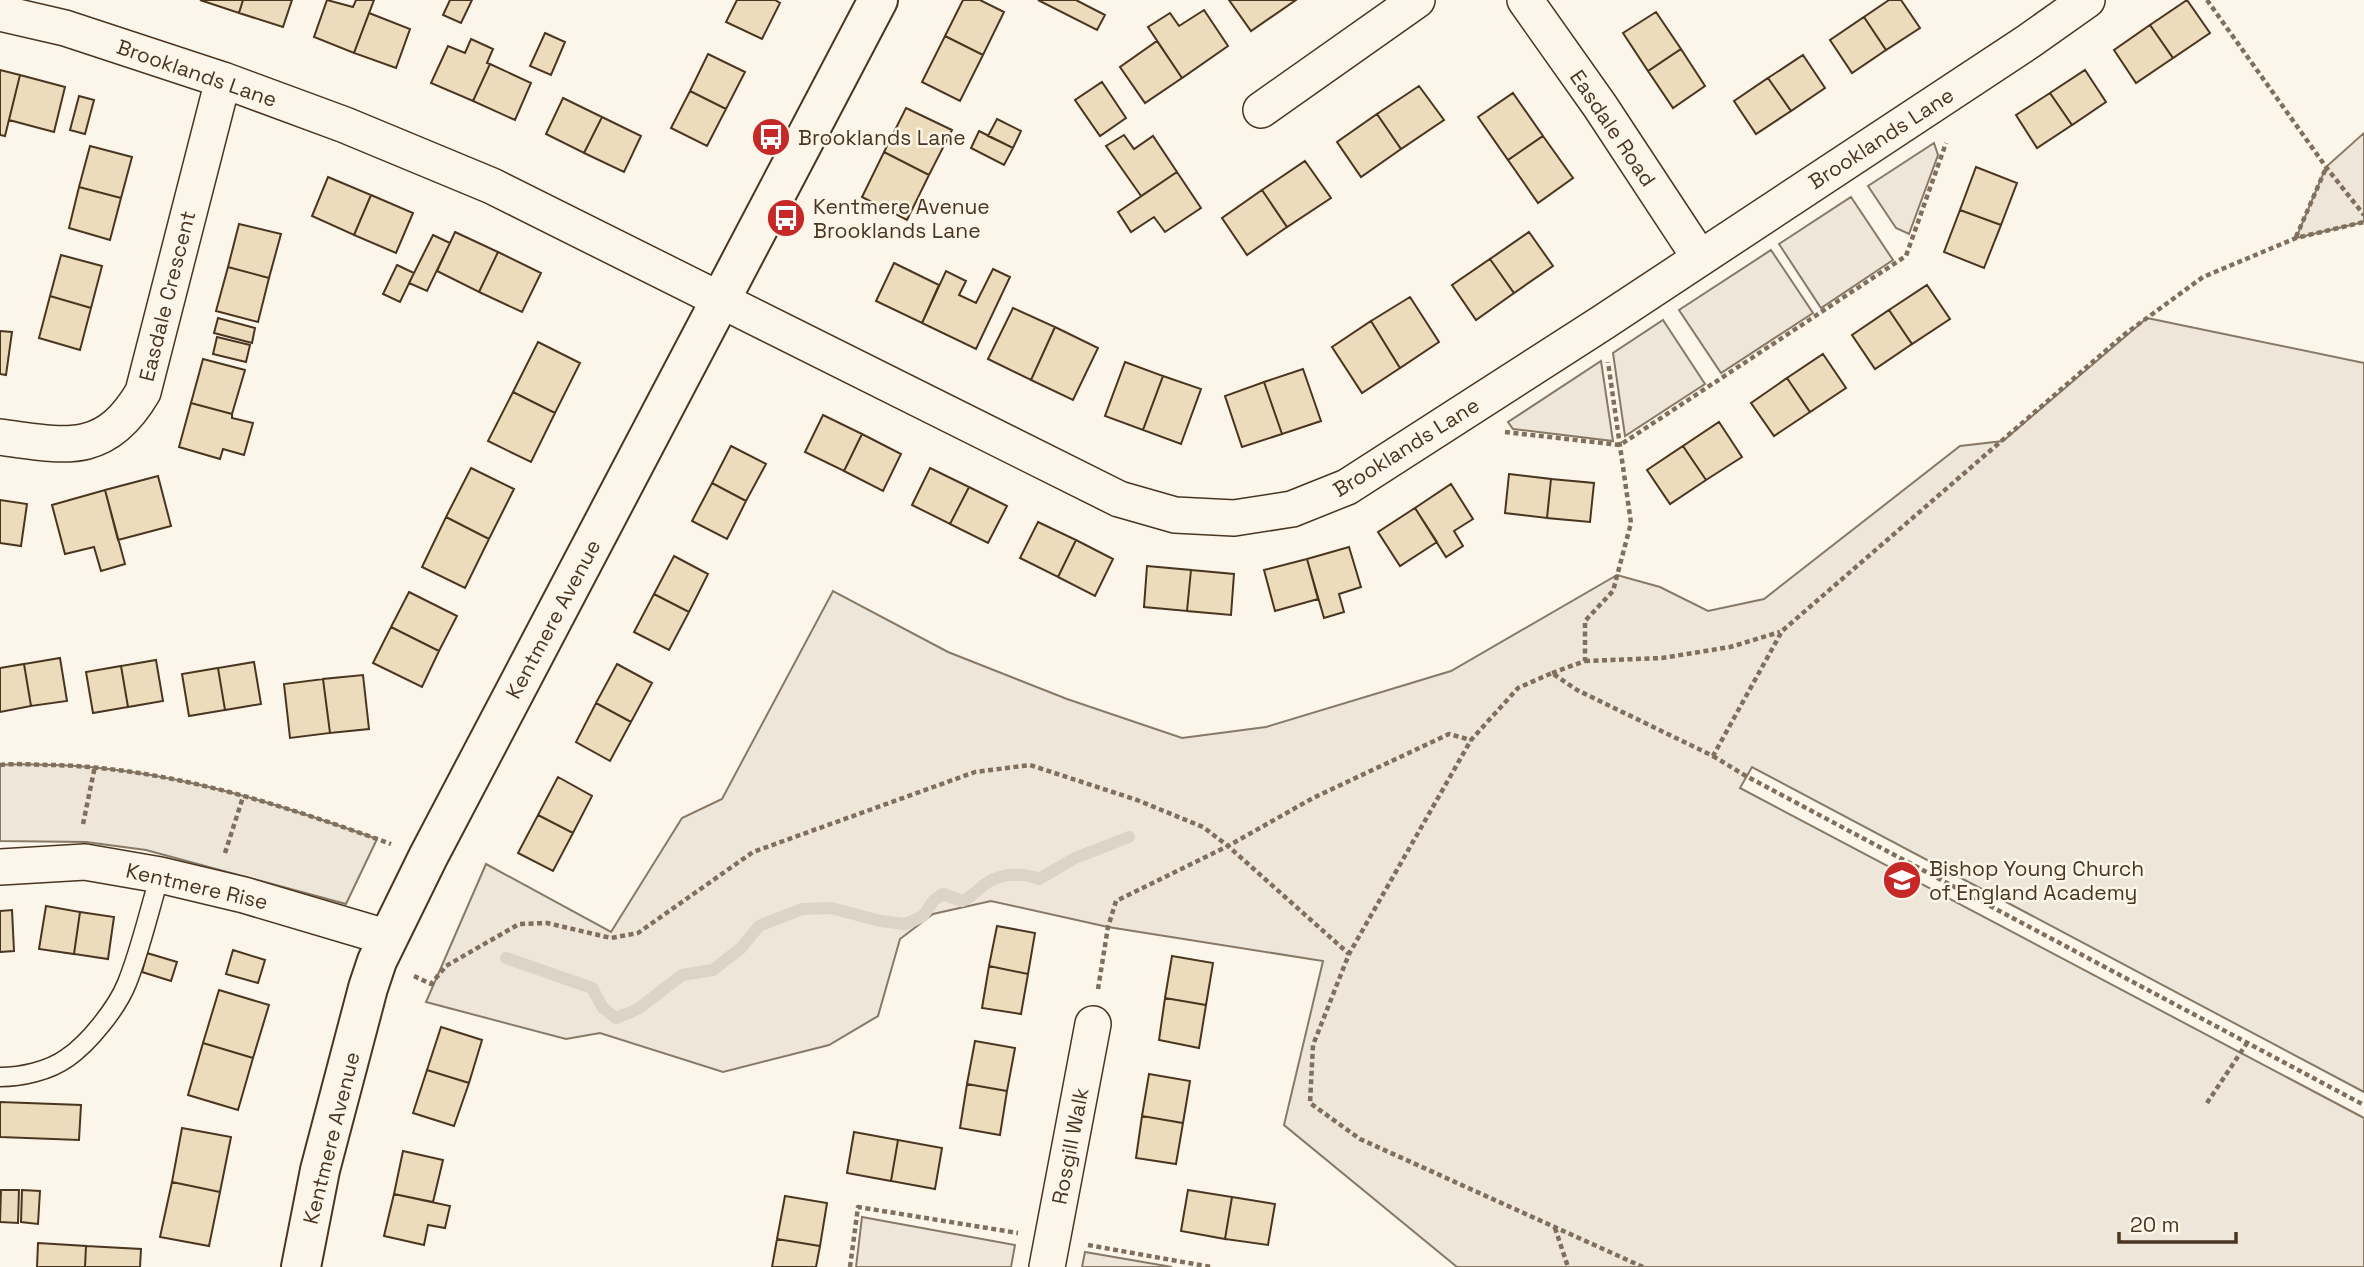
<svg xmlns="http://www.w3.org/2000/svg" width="2364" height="1267" font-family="'Space Grotesk',sans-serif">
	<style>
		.green { fill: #ede6d9; stroke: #887966; stroke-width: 2 }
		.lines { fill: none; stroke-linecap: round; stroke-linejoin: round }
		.stream { stroke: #dcd4c6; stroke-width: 12 }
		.building { fill: #ecdcbc; stroke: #4a3520; stroke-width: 2 }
		.lane-casing { stroke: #4a3520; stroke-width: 21 }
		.street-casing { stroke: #4a3520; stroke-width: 38 }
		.secondary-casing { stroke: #4a3520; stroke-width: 42 }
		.path { stroke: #7f6f5c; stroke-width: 4.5; stroke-dasharray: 5 3.5; stroke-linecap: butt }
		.lane { stroke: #fbf6e9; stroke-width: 18 }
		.street { stroke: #fbf6e9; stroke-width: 35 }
		.secondary { stroke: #fbf6e9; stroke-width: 38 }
		.labels { text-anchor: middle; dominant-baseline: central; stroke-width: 5; stroke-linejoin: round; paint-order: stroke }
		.street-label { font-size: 21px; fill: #4a3520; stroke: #fbf6e9 }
		.poi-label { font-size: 21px; fill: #4a3520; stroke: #fbf6e9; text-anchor: start }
	</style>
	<rect width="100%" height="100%" fill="#fbf6e9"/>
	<path class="green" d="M2364 133V222L2296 238 2326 167Z
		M1934 143 1938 155 1909 234 1896 228 1868 186Z
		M1851 197 1893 260 1821 308 1779 244Z
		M1771 250 1813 313 1721 373 1679 310Z
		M2147 318 2364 363V1092L1752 767 1740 788 2364 1118V1267H1457L1284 1125 1323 961 1108 927 991 901 933 914 900 939 878 1016 829 1045 723 1072 600 1033 566 1039 426 1002 486 864 611 932 682 818 722 799 833 591 948 652 1067 699 1182 738 1266 727 1451 671 1617 575 1660 587 1708 611 1764 599 1960 446 2003 441Z
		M1663 320 1705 384 1625 436 1613 353Z
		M1601 361 1613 441 1513 429 1508 422Z
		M0 765C18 763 36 765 54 765 164 768 274 802 377 839L346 904 146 850 86 842 0 841Z
		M862 1217 1015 1245 1011 1267H856Z
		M1085 1252 1172 1267H1082Z"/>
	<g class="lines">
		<path class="stream" d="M506 958 592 988 603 1008 616 1018 638 1009 682 975 713 970 741 948 759 926 802 909 831 908 880 921 906 924 923 916 934 900 943 894 962 901C976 895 980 886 990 881 1004 873 1025 873 1039 879L1075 858 1129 837"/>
	</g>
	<path class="building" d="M200 0H243L239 13Z
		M243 0H292L283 27 239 13Z
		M327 0 353 7 356 0H374L354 53 314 37Z
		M450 0H472L461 23 443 15Z
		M737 0H775L780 3 762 39 726 22Z
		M963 0H980L1004 12 983 55 945 36Z
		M1038 0H1076L1105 15 1097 30Z
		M1229 0H1296L1251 31Z
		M1889 0H1901L1920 28 1886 50 1864 17Z
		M2187 0 2210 33 2173 58 2150 25Z
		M1204 10 1228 46 1182 78 1148 27 1170 13 1179 26Z
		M1656 12 1681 49 1648 71 1623 33Z
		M369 13 410 29 396 68 354 53Z
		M1864 17 1886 50 1852 73 1830 40Z
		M2150 25 2173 58 2136 83 2114 50Z
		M545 33 565 42 551 75 530 66Z
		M945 36 983 55 960 101 922 82Z
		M471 39 493 49 487 63 490 64 473 101 431 83 448 46 465 53Z
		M1157 41 1182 78 1145 103 1120 67Z
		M1681 49 1705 86 1673 108 1648 71Z
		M708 54 745 72 726 109 690 91Z
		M1803 55 1825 88 1791 111 1768 78Z
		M490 64 531 83 515 120 473 101Z
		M0 70 20 75 5 136 0 135Z
		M2085 70 2106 102 2072 125 2050 93Z
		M20 75 65 87 54 132 9 120Z
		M1768 78 1791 111 1756 134 1734 101Z
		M1102 82 1126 118 1100 136 1075 100Z
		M1419 86 1444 120 1401 149 1377 114Z
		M690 91 726 109 707 146 671 128Z
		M1513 93 1543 136 1508 160 1478 117Z
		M2050 93 2072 125 2037 148 2016 115Z
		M79 96 94 100 85 134 70 130Z
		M563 98 602 117 584 153 546 134Z
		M906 108 952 130 929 175 884 152Z
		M1377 114 1401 149 1361 177 1337 142Z
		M602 117 641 136 624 172 584 153Z
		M997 119 1021 131 1013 148 988 136Z
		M979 131 1013 148 1004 165 971 148Z
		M1124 135 1134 149 1153 136 1177 172 1141 196 1106 146Z
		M1543 136 1573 178 1538 203 1508 160Z
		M90 146 132 157 121 198 79 187Z
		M884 152 929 175 907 220 862 197Z
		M1305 161 1331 198 1287 227 1262 190Z
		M1976 167 2017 183 2001 225 1960 210Z
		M1177 172 1201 208 1165 232 1154 217 1131 232 1118 212Z
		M328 177 371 195 354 235 312 216Z
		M79 187 121 198 110 240 69 228Z
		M1262 190 1287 227 1247 255 1222 218Z
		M371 195 413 213 396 253 354 235Z
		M1960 210 2001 225 1984 268 1944 252Z
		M239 224 281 234 269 278 228 267Z
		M455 232 498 252 479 292 437 271Z
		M1529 232 1553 266 1514 293 1490 259Z
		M433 235 450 243 427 291 409 283Z
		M498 252 541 273 522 312 479 292Z
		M61 255 102 266 91 308 50 296Z
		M1490 259 1514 293 1476 320 1452 285Z
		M894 263 939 285 922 323 876 301Z
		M397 265 414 273 400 302 383 294Z
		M228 267 269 278 258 322 216 311Z
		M993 269 1010 277 976 349 922 323 946 271 966 281 959 295 976 303Z
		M1927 285 1950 319 1912 344 1889 310Z
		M50 296 91 308 80 350 39 338Z
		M1410 297 1439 342 1400 368 1371 321Z
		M1013 308 1055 327 1031 380 988 359Z
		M1889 310 1912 344 1875 369 1852 335Z
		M218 318 255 328 252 343 214 333Z
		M1371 321 1400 368 1362 393 1332 347Z
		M1055 327 1098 348 1073 400 1031 380Z
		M0 331 12 332 6 375 0 374Z
		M217 337 250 345 246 362 213 354Z
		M538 342 580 363 555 413 513 392Z
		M1823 354 1846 388 1810 412 1787 378Z
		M203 359 245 370 232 414 191 403Z
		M1125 362 1163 376 1143 430 1105 416Z
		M1303 369 1321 421 1282 434 1264 382Z
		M1163 376 1201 389 1181 444 1143 430Z
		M1787 378 1810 412 1774 436 1751 403Z
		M1264 382 1282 434 1242 447 1225 396Z
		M513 392 555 413 531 462 488 441Z
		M191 403 232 414V418L253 423 244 455 223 449 220 459 179 447Z
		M823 415 862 434 844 471 805 452Z
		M1719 422 1742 457 1706 480 1683 446Z
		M862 434 901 454 883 491 844 471Z
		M731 446 766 464 746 501 712 483Z
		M1683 446 1706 480 1670 504 1647 470Z
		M471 468 514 489 489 539 446 517Z
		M930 468 969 487 950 524 912 505Z
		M1509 474 1551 479 1547 518 1505 513Z
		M158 476 171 526 118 540 105 490Z
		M1551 479 1594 483 1590 522 1547 518Z
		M712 483 746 501 727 539 692 521Z
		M1451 484 1473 519 1454 531 1463 546 1446 557 1415 508Z
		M969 487 1007 506 988 543 950 524Z
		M105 490 125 564 101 571 94 547 65 554 52 505Z
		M0 500 27 504 21 546 0 543Z
		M1415 508 1437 542 1400 566 1378 532Z
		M446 517 489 539 465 588 422 567Z
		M1038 522 1076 540 1058 577 1020 558Z
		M1076 540 1113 559 1095 596 1058 577Z
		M1349 547 1361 587 1339 594 1344 612 1324 618 1307 559Z
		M674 556 708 574 689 612 654 594Z
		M1307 559 1318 599 1275 611 1264 570Z
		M1147 566 1191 570 1187 611 1144 607Z
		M1191 570 1234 574 1231 615 1187 611Z
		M409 592 457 616 439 651 391 627Z
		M654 594 689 612 669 650 634 632Z
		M391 627 439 651 422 687 373 663Z
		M60 658 67 701 31 706 24 664Z
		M156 660 163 701 128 707 121 666Z
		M254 662 261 704 225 710 218 668Z
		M24 664 31 706 0 712V668Z
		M617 664 652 683 631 722 596 703Z
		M121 666 128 707 93 713 86 672Z
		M218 668 225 710 189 716 182 674Z
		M363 675 369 729 330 733 323 679Z
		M323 679 330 733 290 738 284 684Z
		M596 703 631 722 610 761 576 742Z
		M558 777 592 796 573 833 538 815Z
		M538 815 573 833 553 871 518 853Z
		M46 906 80 912 74 954 39 949Z
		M12 910 14 951 0 952V911Z
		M80 912 114 917 108 959 74 954Z
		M997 926 1035 933 1028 974 989 966Z
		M233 950 265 960 258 983 226 974Z
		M147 953 177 962 171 981 142 972Z
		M1172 956 1213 963 1206 1005 1165 998Z
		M989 966 1028 974 1021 1014 982 1008Z
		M219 990 269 1005 253 1058 203 1043Z
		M1165 998 1206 1005 1199 1048 1159 1040Z
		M441 1027 482 1040 469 1083 427 1070Z
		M975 1041 1015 1048 1007 1091 967 1084Z
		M203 1043 253 1058 238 1110 188 1095Z
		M427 1070 469 1083 454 1126 413 1113Z
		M1149 1074 1190 1081 1183 1123 1142 1116Z
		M967 1084 1007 1091 1000 1135 960 1128Z
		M0 1102 81 1105 79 1140 0 1137Z
		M1142 1116 1183 1123 1176 1164 1136 1158Z
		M182 1128 231 1137 220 1192 172 1182Z
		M854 1132 898 1140 891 1181 847 1173Z
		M898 1140 942 1148 935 1189 891 1181Z
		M403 1151 443 1160 433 1202 394 1194Z
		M172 1182 220 1192 209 1246 160 1237Z
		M1 1190H19L18 1223 0 1222Z
		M22 1190 40 1191 38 1224 21 1222Z
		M1188 1190 1232 1197 1225 1239 1181 1231Z
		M394 1194 450 1206 445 1228 428 1225 424 1245 384 1236Z
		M785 1196 827 1203 820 1246 777 1239Z
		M1232 1197 1275 1204 1268 1245 1225 1239Z
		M777 1239 820 1246 816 1267H772Z
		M38 1243 86 1246 85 1267H37Z
		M86 1246 141 1249 140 1267H85Z"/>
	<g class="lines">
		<g class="lane-casing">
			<path id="lane" d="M0 1077C21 1077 49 1071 67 1058 89 1043 117 1008 127 983 141 948 149 911 160 875"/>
		</g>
		<g class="street-casing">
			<path id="street" d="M1525 0 1600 106 1700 258
				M0 13 65 28 223 80 345 125 492 186 1119 499 1175 515 1234 518 1292 509 1347 487 1602 323 2029 41 2087 0
				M1261 110 1417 0
				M0 437C65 446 105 457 143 392L223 80
				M0 867 85 862 160 875 244 895 389 938
				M1047 1267 1093 1024"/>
		</g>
		<g class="secondary-casing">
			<path id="secondary" d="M301 1267 320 1170 368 988 377 961 428 857 878 0"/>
		</g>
		<path class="path" d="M2207 0 2326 167 2364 215
			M2296 237 2326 168
			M1505 432 1620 445 1906 256 1946 143
			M1585 661 1662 658 1730 647 1780 632
			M1552 673 1585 661V621L1613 591 1631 523 1608 362
			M1713 756 1746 776 2364 1105
			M0 765C18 763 36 765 53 765 169 768 283 805 391 844
			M83 824 95 766
			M225 853 243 797
			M414 976 431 984 446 966 519 924 547 923 611 938 638 933 753 852 975 772 1030 765 1137 800 1203 827 1228 846 1349 954
			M1098 989 1108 927 1116 901 1228 846 1313 798 1449 734 1471 740
			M2207 1103 2247 1043
			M1555 1228 1568 1267
			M1088 1245 1211 1267
			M850 1267 858 1207 1018 1233
			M1643 1267 1360 1139 1310 1103 1313 1045 1349 954 1471 740 1518 688 1552 673 1577 690 1713 756 1782 631 2125 334 2203 277 2296 238 2364 222"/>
		<use href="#lane" class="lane"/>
		<use href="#street" class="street"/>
		<use href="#secondary" class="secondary"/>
	</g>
	<defs>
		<g id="bus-disc" transform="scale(2.0125)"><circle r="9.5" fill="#c62828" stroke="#fbf6e9"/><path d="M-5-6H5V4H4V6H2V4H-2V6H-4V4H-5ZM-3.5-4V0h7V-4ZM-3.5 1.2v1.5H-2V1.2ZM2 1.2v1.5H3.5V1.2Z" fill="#fff"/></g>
		<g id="school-disc" transform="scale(2.0125)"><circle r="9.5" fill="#c62828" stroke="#fbf6e9"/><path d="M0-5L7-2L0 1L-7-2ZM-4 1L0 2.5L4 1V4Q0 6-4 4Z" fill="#fff"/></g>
	</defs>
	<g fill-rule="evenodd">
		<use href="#bus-disc" x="771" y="137"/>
		<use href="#bus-disc" x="786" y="218"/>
		<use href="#school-disc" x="1902" y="880"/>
	</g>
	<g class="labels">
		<g class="street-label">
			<text transform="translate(197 73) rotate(19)">Brooklands Lane</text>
			<text transform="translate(1613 128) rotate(56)">Easdale Road</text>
			<text transform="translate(1881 138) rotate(-33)">Brooklands Lane</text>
			<text transform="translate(167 296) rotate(-76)">Easdale Crescent</text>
			<text transform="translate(1406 447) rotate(-32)">Brooklands Lane</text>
			<text transform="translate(553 619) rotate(-62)">Kentmere Avenue</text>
			<text transform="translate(197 886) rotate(13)">Kentmere Rise</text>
			<text transform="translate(331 1138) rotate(-76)">Kentmere Avenue</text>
			<text transform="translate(1070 1146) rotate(-79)">Rosgill Walk</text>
		</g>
		<g class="poi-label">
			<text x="798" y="137">Brooklands Lane</text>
			<text x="813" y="206">Kentmere Avenue<tspan x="813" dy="24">Brooklands Lane</tspan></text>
			<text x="1929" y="868">Bishop Young Church<tspan x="1929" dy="24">of England Academy</tspan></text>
		</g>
	</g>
	<path d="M2119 1232v10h117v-10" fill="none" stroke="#4a3520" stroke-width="3.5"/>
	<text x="2130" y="1232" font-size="21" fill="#4a3520" stroke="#fbf6e9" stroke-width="5" paint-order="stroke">20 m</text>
</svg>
